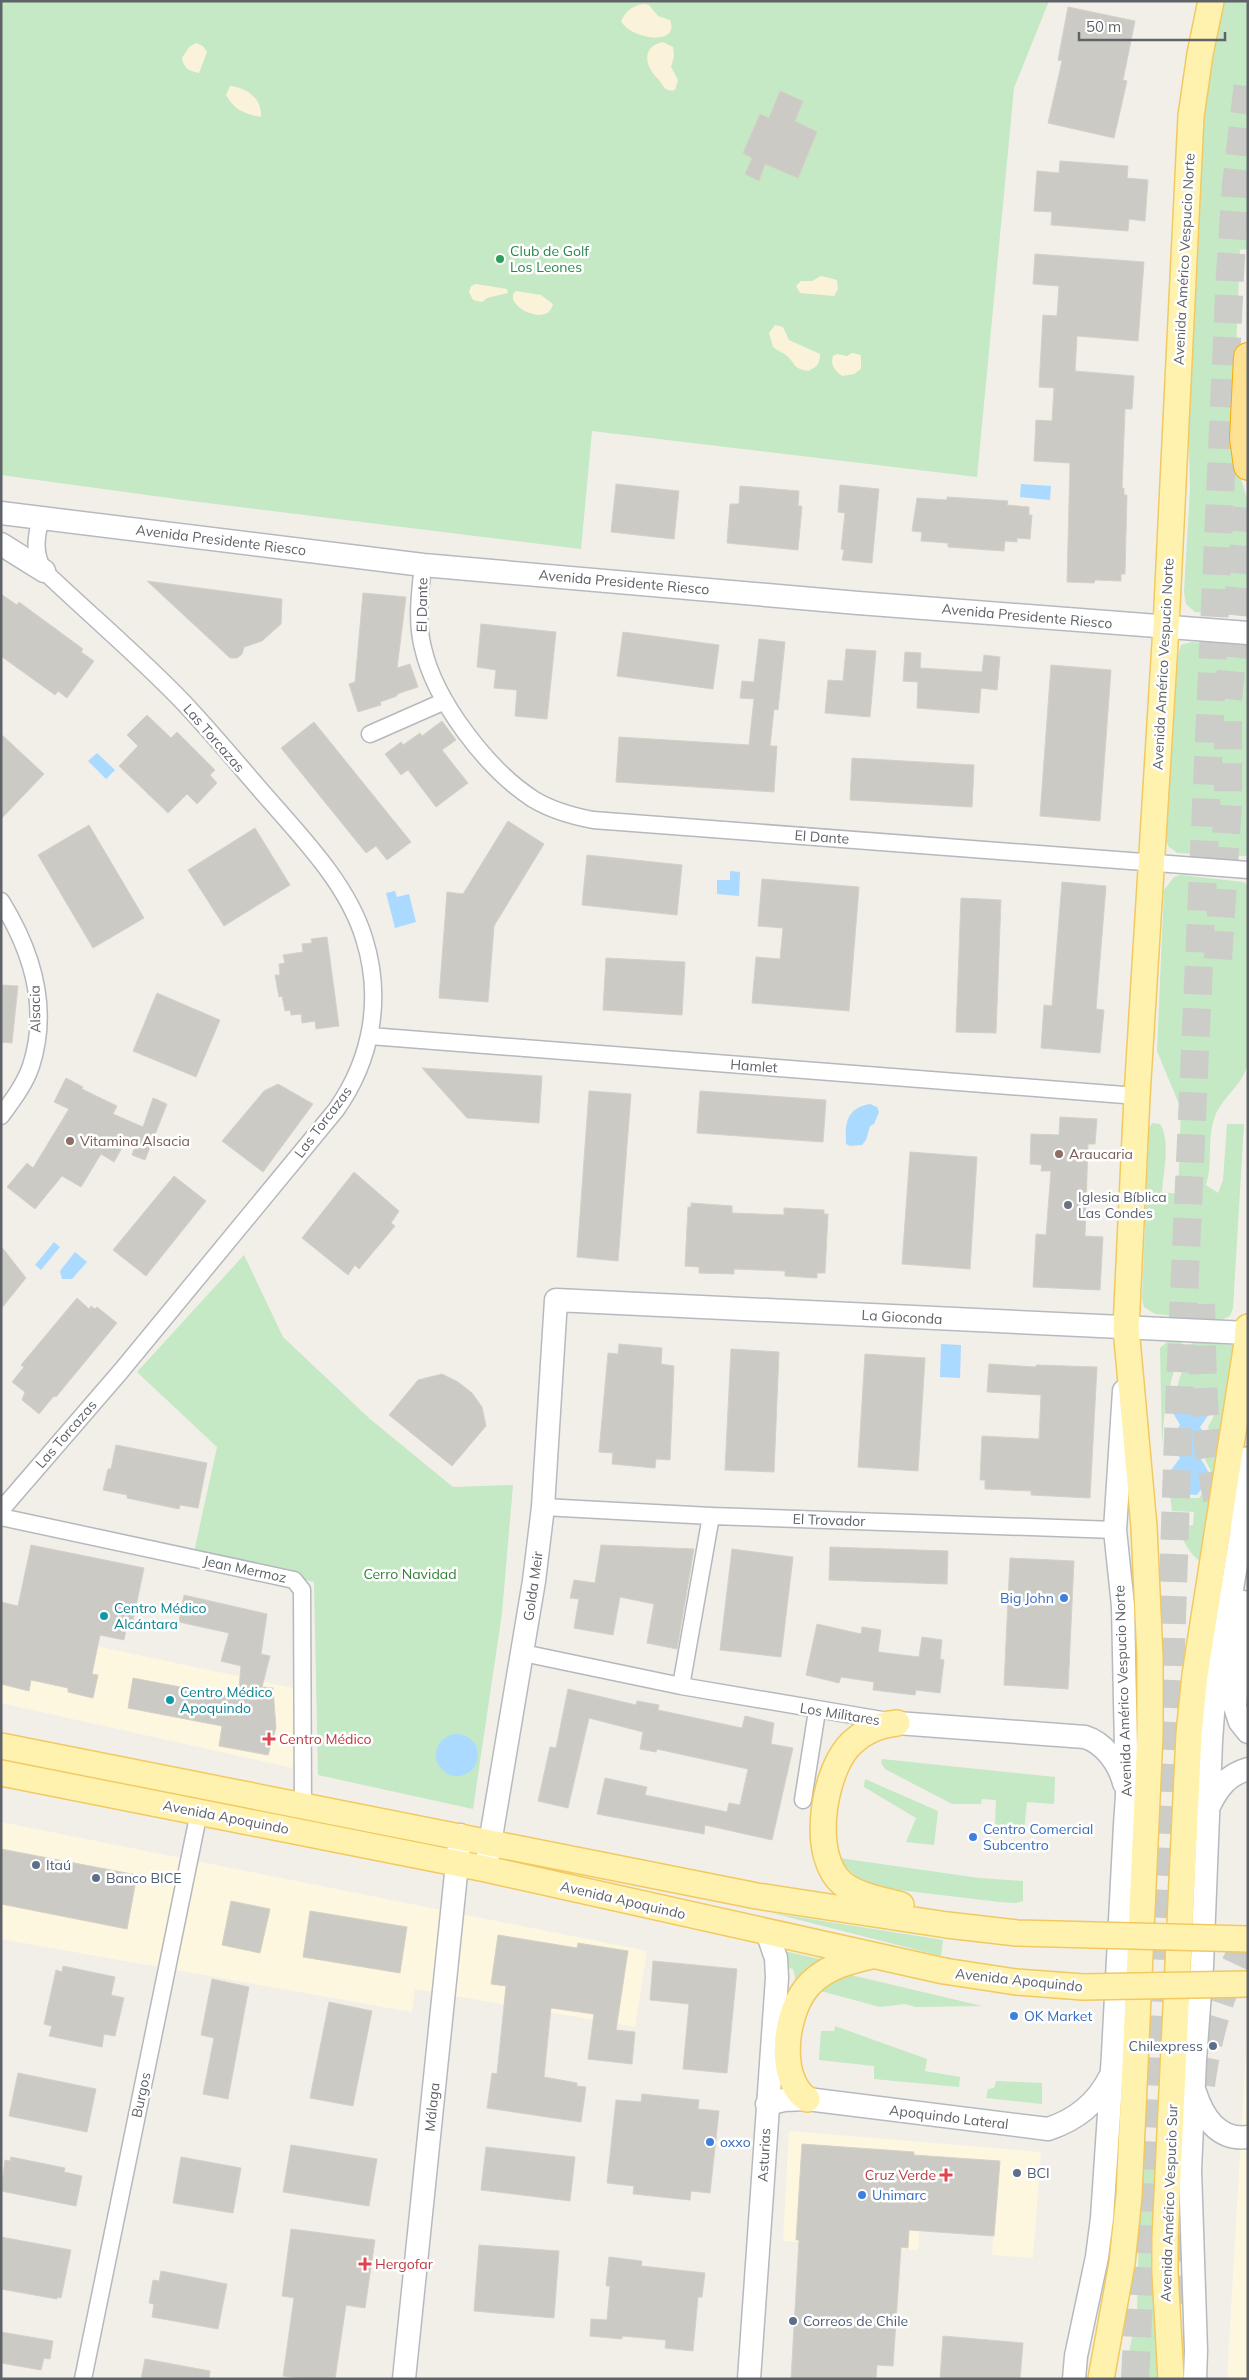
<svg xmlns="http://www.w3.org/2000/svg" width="1249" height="2380" font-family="Mulish,sans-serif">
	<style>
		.commercial { fill: #fef7e0 }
		.green { fill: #c5e8c5 }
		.sand { fill: #fbf3d9 }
		.water { fill: #aadaff }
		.building { fill: #cccac5; stroke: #d6d1c6 }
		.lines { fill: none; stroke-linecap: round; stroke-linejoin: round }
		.highway-tunnel { stroke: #ccccc8; stroke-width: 28; stroke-dasharray: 28 14; stroke-linecap: butt }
		.street-casing { stroke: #b5b8bc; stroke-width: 19 }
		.secondary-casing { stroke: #b6babf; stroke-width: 25 }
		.primary-casing { stroke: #f2c960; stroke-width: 28 }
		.highway-casing { stroke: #f9ab00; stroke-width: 30 }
		.street { stroke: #fff; stroke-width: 16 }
		.secondary { stroke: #fff; stroke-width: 22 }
		.primary { stroke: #fff2af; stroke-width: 25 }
		.highway { stroke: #fde293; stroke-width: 28 }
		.primary-bridge-casing { stroke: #f2c960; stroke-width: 28; stroke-linecap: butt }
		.primary-bridge { stroke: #fff2af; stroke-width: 25 }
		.leisure-dot { fill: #2e9e5b; stroke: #fff; stroke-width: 2 }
		.education-dot { fill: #8d6e63; stroke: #fff; stroke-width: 2 }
		.worship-dot { fill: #6b7280; stroke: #fff; stroke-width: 2 }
		.shop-dot { fill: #3f7fe0; stroke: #fff; stroke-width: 2 }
		.culture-dot { fill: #0f9aa8; stroke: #fff; stroke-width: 2 }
		.health-dot { fill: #e0444e; stroke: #fff; stroke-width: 2 }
		.service-dot { fill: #5c6f8a; stroke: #fff; stroke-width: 2 }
		.labels { text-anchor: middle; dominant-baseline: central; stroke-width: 5; stroke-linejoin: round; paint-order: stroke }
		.leisure-label { font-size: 14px; fill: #27864d; stroke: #fff; text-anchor: start }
		.street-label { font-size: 14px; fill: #5f6368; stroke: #fff }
		.education-label { font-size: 14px; fill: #785e54; stroke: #fff; text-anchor: start }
		.worship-label { font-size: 14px; fill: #5b616d; stroke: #fff; text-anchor: start }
		.park-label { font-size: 14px; fill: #348238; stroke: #fff }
		.shop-label { font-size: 14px; fill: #366cbe; stroke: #fff; text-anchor: start }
		.culture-label { font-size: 14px; fill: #0d838f; stroke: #fff; text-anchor: start }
		.health-label { font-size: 14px; fill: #be3a42; stroke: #fff; text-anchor: start }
		.service-label { font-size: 14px; fill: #4e5e75; stroke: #fff; text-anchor: start }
	</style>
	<rect width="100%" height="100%" fill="#f1efe8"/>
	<path class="commercial" d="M1 1626 298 1689 297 1769 1 1703Z
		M1 1822 647 1951 635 2027 415 1989 412 2012 1 1939Z
		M1248 2016V2379H1227Z
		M789 2131 1041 2152 1033 2258 992 2255 999 2161 925 2156 918 2250 783 2241Z"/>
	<path class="green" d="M1 1H1049L1014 88 977 477 592 431 581 549 191 501 1 475Z
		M1223 1H1248V249L1240 250 1233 424 1238 470 1248 502V616L1195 612 1186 604 1184 592 1190 488 1188 413 1200 219 1201 154 1206 103Z
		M1192 642 1248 647 1247 856 1177 853 1168 846 1166 839 1178 655 1181 645Z
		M1181 875 1243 882 1248 885V1063C1243 1086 1221 1097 1214 1119 1207 1140 1213 1164 1206 1185L1218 1193 1223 1180 1227 1124H1244L1233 1308 1230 1316 1221 1320 1155 1314 1144 1307 1142 1298 1149 1128 1152 1123 1160 1124C1171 1141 1163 1173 1162 1192L1178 1194 1181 1109 1157 1051 1164 890 1174 877Z
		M244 1255 283 1337 370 1419 453 1487 513 1485 502 1613 473 1809 318 1775 314 1582 194 1552 217 1447 137 1372Z
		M1182 1341 1165 1404 1162 1446 1160 1348 1167 1342Z
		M1192 1342 1233 1345 1236 1349 1205 1563C1193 1561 1181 1538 1178 1527L1193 1525 1194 1512 1172 1511 1169 1484 1178 1498H1199L1214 1476 1205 1460 1215 1445 1208 1427 1217 1410 1204 1389 1181 1388 1174 1397 1182 1371 1201 1370V1359L1186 1358Z
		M882 1759 1055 1777 1054 1804 1027 1802 1024 1831 995 1827 996 1800 982 1799 981 1804H952L885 1769 881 1763Z
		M865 1779 938 1811 934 1845 906 1842 916 1818 864 1787Z
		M839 1858 979 1878 1023 1881V1901L1015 1903 1000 1902 873 1887C858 1880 849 1871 839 1858Z
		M772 1913 943 1940 941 1956Z
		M784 1951 824 1960 796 1982 793 1969 785 1967Z
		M851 1975 982 2006 916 2007 905 2004 880 2007 817 1990 837 1978Z
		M835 2026 927 2059 925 2071 960 2077 959 2087 874 2079V2066L819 2060 821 2031H834Z
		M996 2081 1042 2083V2104L986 2098 988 2089 994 2088Z
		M1141 2152 1164 2154 1173 2379H1124L1137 2311Z"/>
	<path class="sand" d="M644 4 649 5 658 16 670 20C681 47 630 39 621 21 626 11 633 5 644 4Z
		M663 42 673 47 674 56 671 67 678 80 675 90C663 93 664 84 657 78 644 65 642 46 663 42Z
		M196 43 203 46 207 52 199 73C189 71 184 69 182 58L189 47Z
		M230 86C248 88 262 99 261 117 245 114 234 110 226 95Z
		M821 276 837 280 838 289 834 296 800 293 796 286 801 281H812Z
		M476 284 507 289 508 293 487 298 482 302 473 300 469 292 471 286Z
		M516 291 541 295 553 304C549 324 518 313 513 299V294Z
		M775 325 783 327 789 340 820 354C820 364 817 367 808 371 793 368 797 366 788 357 784 353 778 351 773 347L769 333Z
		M852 353 861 355V369L854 374 842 376C835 370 830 366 833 356L837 354 847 356Z"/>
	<path class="water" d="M1021 484 1051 486 1050 500 1020 497Z
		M97 753 115 770 106 779 88 761Z
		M730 871 740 872 739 896 717 894V880H730Z
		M395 891 397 897 409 894 416 922 395 928 386 893Z
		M870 1104 877 1107 879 1112 874 1124 870 1126 866 1140 862 1145 850 1146 846 1144C845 1124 846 1108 870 1104Z
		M54 1242 60 1247 41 1270 35 1265Z
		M75 1252 87 1262 72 1279H62L60 1271Z
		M941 1344 961 1345 960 1378 940 1377Z
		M1181 1389 1201 1390 1212 1410 1200 1427 1211 1443 1201 1459 1211 1476 1197 1495 1177 1494 1168 1474 1180 1458 1168 1441 1180 1425 1169 1406Z
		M436 1755a21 21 0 1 1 42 0a21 21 0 1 1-42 0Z"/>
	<path class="building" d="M1068 7 1135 21 1123 80 1127 81 1114 138 1048 123 1062 61 1058 60Z
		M780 91 803 101 795 121 817 132 798 178 765 164 759 181 745 174 752 158 743 153 760 114 769 118Z
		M1060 161 1128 166 1127 178 1148 180 1145 221 1129 219 1128 231 1051 225 1052 212 1034 211 1037 171 1059 173Z
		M1035 254 1144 262 1138 341 1077 336 1075 371 1134 376 1132 409H1125L1122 488H1124V495H1127L1125 574H1121V581L1095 580 1094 583 1067 582 1070 463 1034 461 1036 420 1052 421 1054 388 1039 387 1043 315 1057 316 1059 286 1033 284Z
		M616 484 679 491 674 539 611 532Z
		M840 485 879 489 872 563 842 560 844 550 841 549 845 513 838 512Z
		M740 486 799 491 798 506H802L798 550 727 543 730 504H739Z
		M947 497 1008 501 1007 505 1029 507V515H1032L1030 539 1017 538V542L1005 541 1004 551 948 547V543L921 541 922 532 912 531 917 498 947 500Z
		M147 581 282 599 281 624 262 641 244 647 242 654 237 658H230Z
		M363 593 406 597 397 668 410 664 418 687 397 694V696L380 702 381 705 358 712 349 684 355 682Z
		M1 594 17 605 19 602 83 649 81 652 94 661 67 698 58 691 55 695 1 656Z
		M481 624 556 632 547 719 515 716 517 690 494 688 496 670 477 667Z
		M623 632 719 645 713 689 617 676Z
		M759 639 785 642 778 710 774 709 770 746H777L774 792 616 782 619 737 749 745 754 699 740 698 742 681 754 682Z
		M846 649 876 651 870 717 825 713 828 680 843 681Z
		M905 652 921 653 920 668 982 672 984 655 1000 657 997 690 981 688 979 713 917 708 918 682 903 681Z
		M1051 665 1111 670 1100 821 1040 816Z
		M147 715 171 738 177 732 215 770 210 775 217 783 197 804 187 794 168 813 119 766 138 746 127 735Z
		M442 721 456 740 442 750 468 783 436 807 408 770 401 775 385 754 401 742 403 745 420 733 422 736Z
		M314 722 411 842 387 860 376 846 366 853 281 748Z
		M1 734 44 774 1 819Z
		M852 758 974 765 972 807 850 800Z
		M508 821 544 844 494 926 488 1002 439 998 447 892 463 894Z
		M89 825 144 918 93 948 38 855Z
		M255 828 290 885 224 926 188 870Z
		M587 855 682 865 677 915 582 905Z
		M762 879 859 887 849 1011 752 1003 756 957 780 959 783 928 758 926Z
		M1062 882 1106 886 1096 1009 1104 1010 1100 1053 1041 1048 1044 1005 1052 1006Z
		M961 898 1001 900 996 1033 956 1032Z
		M327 937 339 1026 316 1029 315 1021 302 1023 301 1014 291 1015 290 1010 285 1011 282 996 279 997 275 975H280L279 964 285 963 283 955 303 952 302 944 312 943 311 939Z
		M606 958 685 962 682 1015 603 1010Z
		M1 985 18 986 12 1043 1 1042Z
		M157 993 220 1020 196 1077 133 1051Z
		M422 1068 542 1076 539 1123 467 1118Z
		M66 1078 83 1087 82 1089 117 1106 113 1114 143 1127 153 1098 167 1104 145 1160 132 1155 137 1141 128 1137 114 1162 101 1154 81 1187 62 1176 35 1209 7 1187 27 1163 33 1168 69 1109 54 1102Z
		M278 1084 313 1104 263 1172 222 1141 264 1091Z
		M589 1091 631 1094 618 1261 577 1257Z
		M700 1091 826 1100 823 1142 697 1133Z
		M1060 1117 1097 1119 1095 1144H1088L1085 1236 1103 1237 1100 1290 1033 1287 1036 1234 1046 1235 1051 1171H1041L1042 1165 1030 1164 1031 1134 1059 1135Z
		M910 1152 977 1157 970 1269 902 1264Z
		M354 1172 399 1211 391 1223 395 1226 359 1269 355 1265 348 1275 302 1238Z
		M174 1176 206 1201 146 1276 113 1250Z
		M691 1203 732 1206V1213L784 1215V1208L824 1210V1214H828L825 1273H817V1278L785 1276V1271L734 1269V1274L699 1273V1267L685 1266 688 1207H691Z
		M1 1246 26 1278 1 1309Z
		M77 1298 89 1309 91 1306 95 1309 97 1307 117 1323 56 1397 54 1396 39 1414 22 1400 25 1392 12 1382 24 1367 21 1365Z
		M619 1344 662 1348 661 1364 674 1366 670 1460 656 1459 655 1468 612 1464 613 1453 599 1452 608 1353 618 1354Z
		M731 1349 779 1352 774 1472 725 1470Z
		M865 1354 925 1358 918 1471 858 1467Z
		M989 1364 1036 1367V1365L1097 1367 1090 1498 1031 1495V1491L985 1489V1480H980L982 1436 1039 1439 1041 1395 987 1392Z
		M442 1374 458 1382 472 1393 482 1407 486 1426 452 1466 389 1415 418 1380Z
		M116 1445 207 1463 198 1508 180 1505 179 1509 127 1498V1495L103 1490 108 1469H111Z
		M31 1545 144 1568 131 1630H126L124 1640 100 1635 92 1674 98 1675 93 1698 68 1692V1688L31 1680 29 1691 1 1684V1602L18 1606Z
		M601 1545 694 1549 677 1649 647 1643 654 1604 620 1597 613 1635 574 1628 579 1599 570 1598 574 1580 595 1583Z
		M830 1547 948 1551 947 1584 829 1580Z
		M732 1549 793 1557 781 1657 720 1650Z
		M1010 1558 1074 1561 1068 1689 1004 1685Z
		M184 1595 267 1614 261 1654 270 1656 262 1687 273 1688 276 1728 268 1755 219 1746 222 1726 128 1708 133 1678 238 1698 241 1666 221 1661 229 1633 179 1622Z
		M817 1624 861 1634 862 1627 881 1630 878 1652 919 1657 922 1637 942 1640 940 1659 944 1660 940 1693 916 1690 915 1695 873 1690 874 1682 841 1677 839 1683 806 1675Z
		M568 1689 636 1705 637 1701 659 1705 658 1710 742 1728 745 1716 774 1723 771 1744 793 1748 772 1840 705 1825 704 1834 597 1814 605 1778 647 1787 645 1795 727 1812 729 1803 740 1805 748 1769 657 1749 656 1752 640 1749 643 1732 589 1718 568 1808 538 1801 550 1747 556 1748Z
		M1 1849 137 1875 127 1929 1 1904Z
		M231 1901 270 1909 260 1953 222 1945Z
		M310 1911 407 1927 400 1973 303 1957Z
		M498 1935 577 1948 578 1943 628 1951 616 2030 635 2032 632 2064 588 2059 594 2014 551 2008 544 2077 577 2083V2086L586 2087 581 2122 487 2108 492 2073 497 2074 506 1986 491 1984Z
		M653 1961 737 1969 727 2073 683 2069 689 2004 650 2000Z
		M63 1966 115 1977 111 1995 124 1998 115 2036 104 2034 102 2047 49 2036 52 2026 44 2024 56 1970 62 1972Z
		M212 1979 249 1987 228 2099 203 2094 214 2038 201 2035Z
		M329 2002 372 2011 353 2106 310 2098Z
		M18 2073 96 2089 87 2132 9 2116Z
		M642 2094 699 2100 698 2109 719 2111 710 2193 691 2191 690 2200 633 2194 634 2186 607 2183 616 2100 641 2102Z
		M802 2144 914 2152V2155L1000 2161 994 2236 909 2230 908 2248 901 2247 893 2366 877 2365 876 2379H791L799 2240H796Z
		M291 2145 377 2159 369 2206 283 2192Z
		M486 2147 575 2157 570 2201 481 2190Z
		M11 2157 65 2168 64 2172 82 2176 76 2206 1 2191 5 2160 10 2161Z
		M181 2157 241 2168 233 2213 173 2203Z
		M291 2229 375 2240 365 2308 346 2305 335 2379H304L283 2376 294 2298 282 2296Z
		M1 2237 71 2250 61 2298 58 2297 57 2299 1 2289Z
		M479 2245 559 2251 554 2318 474 2311Z
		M609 2257 642 2261 641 2266 705 2273 702 2297H698L693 2351 665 2348 666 2340 622 2336V2339L590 2336 591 2319 607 2320 610 2286H606Z
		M161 2271 227 2284 218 2329 152 2317 154 2304 149 2303 153 2280 159 2281Z
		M1 2332 53 2341 50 2359 44 2358 41 2370 1 2363Z
		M943 2336 1023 2343 1020 2379H940Z
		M145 2359 210 2371 209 2379H141Z"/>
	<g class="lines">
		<path class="highway-tunnel" d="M1228 699 1248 508
			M1218 959 1228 804V717
			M1201 1304C1203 1396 1202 1498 1248 1582
			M1201 2085C1208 2034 1222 1984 1248 1940
			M1173 2303 1186 2202
			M1135 2379 1170 1677 1179 1406 1230 274 1236 185 1248 83"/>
		<g class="street-casing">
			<path id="street" d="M423 565C420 592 416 621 423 648 435 701 487 769 533 799 551 810 572 816 593 820L1248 870
				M370 734 445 701
				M1 901C32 951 50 1007 31 1066 25 1084 12 1101 1 1116
				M370 1036 1137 1096
				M543 1507 711 1516 1115 1530
				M1 1510 121 1371 336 1110C372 1059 383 998 364 938 348 886 306 842 271 802 242 769 214 735 184 703 140 657 90 615 44 571 33 553 36 537 41 517
				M1 1517 294 1580 302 1590 303 1806
				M523 1653 681 1686 888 1721
				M681 1686 711 1516
				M803 1800 817 1711
				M83 2379 199 1812"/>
		</g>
		<g class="secondary-casing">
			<path id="secondary" d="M1 513 423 565 858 603 1248 633
				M1 544 44 571
				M1243 1602 1235 1707 1240 1722 1248 1732
				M897 1723 1085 1737C1104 1743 1119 1763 1124 1783
				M1209 1806C1218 1788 1227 1775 1248 1769
				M487 1861 534 1581 543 1507 556 1300 1247 1333
				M1195 2092C1203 2117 1218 2141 1248 2137
				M767 2104 784 2100 807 2099 1048 2129C1076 2120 1097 2103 1110 2077
				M404 2379 460 1835
				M749 2379 777 1978 776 1958 767 1932
				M1074 2379 1076 2356 1097 2257 1102 2218 1113 2054 1125 1825 1127 1796 1123 1606 1115 1530 1124 1391
				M1195 2379 1196 2350 1190 2170 1195 2060 1202 1966 1211 1741 1214 1700 1241 1534 1248 1458"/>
		</g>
		<g class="primary-casing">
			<path id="primary" d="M897 1723C878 1725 860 1733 847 1748 823 1778 810 1857 843 1884 858 1896 883 1900 901 1905
				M1 1746 757 1896 947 1925
				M1 1773 486 1869 944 1971
				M807 2099C776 2078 785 2009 810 1984 826 1967 849 1961 871 1956
				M1101 2379 1122 2263 1129 2196 1150 1733V1658L1144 1527 1126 1328 1137 1096 1166 627 1191 116 1200 54 1211 1
				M1171 2379 1165 2273V2238L1189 1734 1195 1675 1247 1343 1248 1327"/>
		</g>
		<g class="highway-casing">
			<path id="highway" d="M1248 357 1244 438 1248 466"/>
		</g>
		<use href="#street" class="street"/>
		<use href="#secondary" class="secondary"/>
		<use href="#primary" class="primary"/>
		<use href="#highway" class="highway"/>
		<g class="primary-bridge-casing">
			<path id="primary-bridge" d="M947 1925 1017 1933 1248 1939
				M944 1971 1016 1982 1083 1987 1248 1984"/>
		</g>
		<use href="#primary-bridge" class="primary-bridge"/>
	</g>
	<circle class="leisure-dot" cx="500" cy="259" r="5"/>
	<g class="education-dot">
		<circle cx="70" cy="1141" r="5"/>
		<circle cx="1059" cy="1154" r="5"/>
	</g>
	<circle class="worship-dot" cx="1068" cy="1205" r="5"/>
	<g class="shop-dot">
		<circle cx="1064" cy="1598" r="5"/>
		<circle cx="973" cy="1837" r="5"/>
		<circle cx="1014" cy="2016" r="5"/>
		<circle cx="710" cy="2142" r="5"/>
		<circle cx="862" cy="2195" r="5"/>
	</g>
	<g class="culture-dot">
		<circle cx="104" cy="1616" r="5"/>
		<circle cx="170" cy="1700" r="5"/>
	</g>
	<g class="health-dot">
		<path d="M266.5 1731.5h5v5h5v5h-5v5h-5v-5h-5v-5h5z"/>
		<path d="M943.5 2167.5h5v5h5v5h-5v5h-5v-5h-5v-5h5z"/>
		<path d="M362.5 2256.5h5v5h5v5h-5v5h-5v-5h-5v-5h5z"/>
	</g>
	<g class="service-dot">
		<circle cx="36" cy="1865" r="5"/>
		<circle cx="96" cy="1878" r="5"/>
		<circle cx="1213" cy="2046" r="5"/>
		<circle cx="1017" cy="2173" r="5"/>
		<circle cx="793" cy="2321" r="5"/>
	</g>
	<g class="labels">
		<g class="leisure-label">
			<text x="510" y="251">Club de Golf<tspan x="510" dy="16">Los Leones</tspan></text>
		</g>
		<g class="street-label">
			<text transform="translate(1184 259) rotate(-87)">Avenida Américo Vespucio Norte</text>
			<text transform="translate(221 540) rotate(7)">Avenida Presidente Riesco</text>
			<text transform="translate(624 582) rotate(5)">Avenida Presidente Riesco</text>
			<text transform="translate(422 605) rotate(-89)">El Dante</text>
			<text transform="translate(1027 616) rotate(5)">Avenida Presidente Riesco</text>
			<text transform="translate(1163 664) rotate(-87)">Avenida Américo Vespucio Norte</text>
			<text transform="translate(214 738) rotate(49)">Las Torcazas</text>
			<text transform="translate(822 837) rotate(4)">El Dante</text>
			<text transform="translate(35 1009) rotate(-91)">Alsacia</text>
			<text transform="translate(754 1066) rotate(4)">Hamlet</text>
			<text transform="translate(323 1122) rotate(-53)">Las Torcazas</text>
			<text transform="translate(902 1317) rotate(3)">La Gioconda</text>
			<text transform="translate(66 1434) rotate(-49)">Las Torcazas</text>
			<text transform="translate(829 1520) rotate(2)">El Trovador</text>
			<text transform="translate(245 1569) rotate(12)">Jean Mermoz</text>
			<text transform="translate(533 1586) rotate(-82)">Golda Meir</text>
			<text transform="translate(1123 1691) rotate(-92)">Avenida Américo Vespucio Norte</text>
			<text transform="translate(840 1714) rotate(9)">Los Militares</text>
			<text transform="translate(226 1817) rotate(11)">Avenida Apoquindo</text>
			<text transform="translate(623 1900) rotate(13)">Avenida Apoquindo</text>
			<text transform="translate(1019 1980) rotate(6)">Avenida Apoquindo</text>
			<text transform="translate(141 2095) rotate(-78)">Burgos</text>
			<text transform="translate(432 2107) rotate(-84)">Málaga</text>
			<text transform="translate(949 2117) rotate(7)">Apoquindo Lateral</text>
			<text transform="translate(764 2155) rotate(-87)">Asturias</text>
			<text transform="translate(1169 2203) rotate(-88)">Avenida Américo Vespucio Sur</text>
		</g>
		<g class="education-label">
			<text x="80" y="1141">Vitamina Alsacia</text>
			<text x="1069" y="1154">Araucaria</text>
		</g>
		<g class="worship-label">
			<text x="1078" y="1197">Iglesia Bíblica<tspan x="1078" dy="16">Las Condes</tspan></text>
		</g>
		<g class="park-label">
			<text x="410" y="1574">Cerro Navidad</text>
		</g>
		<g class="shop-label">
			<text x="1054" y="1598" text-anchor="end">Big John</text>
			<text x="983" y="1829">Centro Comercial<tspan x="983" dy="16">Subcentro</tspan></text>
			<text x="1024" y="2016">OK Market</text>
			<text x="720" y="2142">oxxo</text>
			<text x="872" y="2195">Unimarc</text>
		</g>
		<g class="culture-label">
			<text x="114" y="1608">Centro Médico<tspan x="114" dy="16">Alcántara</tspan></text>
			<text x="180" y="1692">Centro Médico<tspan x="180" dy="16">Apoquindo</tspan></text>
		</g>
		<g class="health-label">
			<text x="279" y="1739">Centro Médico</text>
			<text x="936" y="2175" text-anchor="end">Cruz Verde</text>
			<text x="375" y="2264">Hergofar</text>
		</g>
		<g class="service-label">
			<text x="46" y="1865">Itaú</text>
			<text x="106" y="1878">Banco BICE</text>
			<text x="1203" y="2046" text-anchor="end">Chilexpress</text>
			<text x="1027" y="2173">BCI</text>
			<text x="803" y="2321">Correos de Chile</text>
		</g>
	</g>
	<rect width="1249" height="2380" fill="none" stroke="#5f6368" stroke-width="5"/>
	<path d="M1079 32v8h146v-8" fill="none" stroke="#5f6368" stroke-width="2.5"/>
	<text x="1086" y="32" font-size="15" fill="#5f6368" stroke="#ffffff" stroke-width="4" paint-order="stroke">50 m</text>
</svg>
